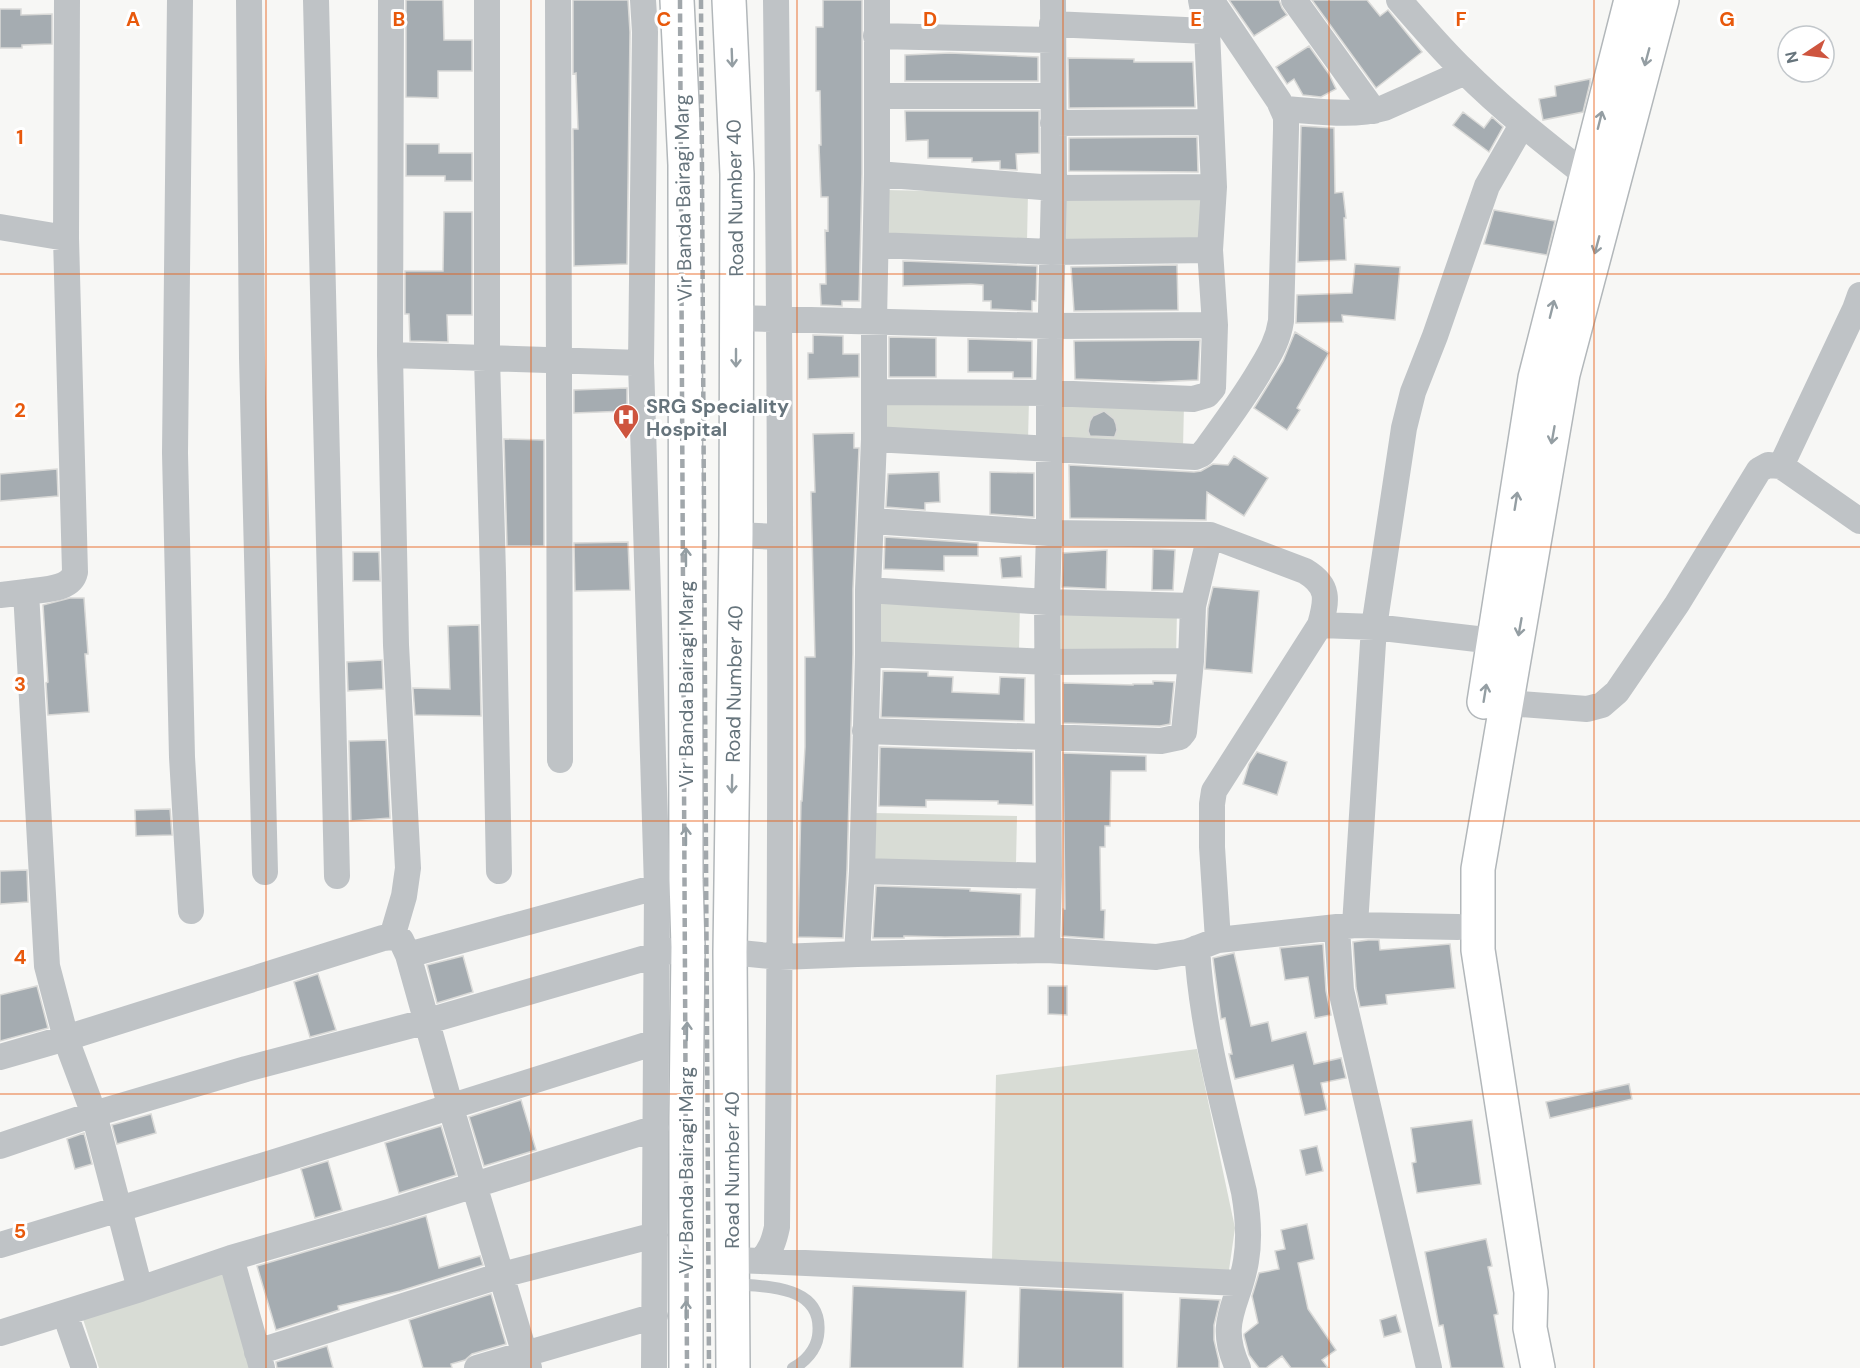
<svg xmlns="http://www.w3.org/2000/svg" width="1860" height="1368" font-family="'DM Sans',sans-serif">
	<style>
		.green { fill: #d8dcd5 }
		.building { fill: #a5acb1; stroke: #d9d9d7; stroke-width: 1.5 }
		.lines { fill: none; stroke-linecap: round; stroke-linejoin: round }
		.secondary-casing { stroke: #b2b7ba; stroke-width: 36 }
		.lane { stroke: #bfc3c6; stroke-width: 12 }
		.street { stroke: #bfc3c6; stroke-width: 26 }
		.secondary { stroke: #fff; stroke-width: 33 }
		.rail { stroke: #a1a7ab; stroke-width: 4.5; stroke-dasharray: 9 4.5; stroke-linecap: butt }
		.oneway { stroke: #949ea3 }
		.grid { fill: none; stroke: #e8590c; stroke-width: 1.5; stroke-opacity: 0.55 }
		.labels { text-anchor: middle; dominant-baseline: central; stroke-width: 6; stroke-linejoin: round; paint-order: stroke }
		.street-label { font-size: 20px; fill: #66747c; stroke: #fff }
		.poi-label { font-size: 20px; font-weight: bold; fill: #66747c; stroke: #fff; text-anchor: start }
		.grid-label { font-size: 20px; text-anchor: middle; font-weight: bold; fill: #e8590c; stroke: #fff; stroke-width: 6; stroke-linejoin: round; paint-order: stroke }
	</style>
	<rect width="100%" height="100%" fill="#f7f7f5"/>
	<path class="green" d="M885 190 1028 193 1027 241 884 238Z
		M1059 193 1202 196 1201 244 1058 241Z
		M886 399H1029L1028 441 885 433Z
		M1058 402 1184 405 1183 448 1058 446Z
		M877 600 1020 603 1019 651 876 648Z
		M1052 608 1177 610 1176 658 1051 655Z
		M874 813 1017 816 1016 864 873 861Z
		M1197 1049 1235 1228 1229 1270 992 1260 996 1075Z
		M241 1269 269 1368H99L81 1313Z"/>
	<path class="building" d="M406 0H443L444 40H472V71H438V98L406 97Z
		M573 0H628L630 32 627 264 574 266 573 129H578L576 73 573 74Z
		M823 0H862V174L859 301H842V306L821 305 820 284H826L825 230 828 231V197H821L819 145H821L820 91H816V27H823Z
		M1229 0H1279L1282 8 1287 15 1254 36Z
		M1312 0H1367L1380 16 1388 10 1422 52 1376 88Z
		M0 9H21V15L52 14V44L22 45V48H0Z
		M1309 46 1329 74 1336 89 1321 97 1303 95 1294 79 1287 84 1276 67Z
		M950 53 1038 57V81H905V55Z
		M1068 58 1134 59V62H1193L1195 107 1069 108Z
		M1590 79V83L1583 112 1543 120 1539 99 1556 96 1555 86Z
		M905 111H1039V153L1016 154 1017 170 1000 169V161L972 162V158H928V140L906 141Z
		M1463 112 1484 128 1492 117 1503 127 1489 152 1453 125Z
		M1301 126 1334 128 1335 193 1343 192 1346 218H1344L1346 260 1298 262Z
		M1197 137 1198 172 1069 171V138Z
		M406 144H439V153H472V181H445V176H406Z
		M1494 210 1555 221 1547 255 1484 244Z
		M444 212H472V315H447L448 342 410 341 409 314H405V271H443Z
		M903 261 1037 266 1036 301H1032V311L991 309V301H983V285L971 284 903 286Z
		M1355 264 1400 267 1395 320 1342 315 1343 322 1296 323 1297 295 1352 293Z
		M1177 265 1178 310 1074 311 1071 267Z
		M1295 332 1329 353 1297 408 1300 410 1287 430 1254 408 1283 361Z
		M813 335 843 336V354H859V377L808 379V353H813Z
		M889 337 936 338V377H889Z
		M968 339 1032 341V378H1013V372H968Z
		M1200 340 1198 380 1154 382 1075 379 1074 341Z
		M627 388V411L574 413V390Z
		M1104 411 1114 419 1116 424 1117 430 1115 436 1114 437 1090 436 1088 431 1090 421 1093 416Z
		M854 433V448H859L853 589V654L847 870 843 938 798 937 801 801H802L805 747V657H815L811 492H815L813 434Z
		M504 439 544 440V546H507Z
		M1234 456 1268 478 1244 516 1207 492 1206 520 1070 518 1069 465 1194 472 1201 471 1213 464 1228 465Z
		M57 469 58 496 0 501V474Z
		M939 472 940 502 925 503V510L886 507 888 474Z
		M990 472 1034 473V517L990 514Z
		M885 537 978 543V556H944V571L884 569Z
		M628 542 630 590 575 591 574 543Z
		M1153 549 1175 550 1173 590H1152Z
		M1107 550 1106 589 1062 587 1063 553Z
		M353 552H379L380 581H353Z
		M1021 556 1022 577 1002 578 1000 558Z
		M1213 587 1259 591 1252 673 1205 669 1208 608Z
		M70 598H84L88 654H85L89 712 48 715 46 683 48 682 43 605Z
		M479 625 481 716 415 715 413 688 450 689 448 626Z
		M382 660 383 689 348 691 347 662Z
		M883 671 928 672V676L953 677 952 692 999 694 1000 677 1025 678 1024 721 881 717Z
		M1153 681 1174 682 1170 724 1160 726 1063 723V683L1133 685V684H1153Z
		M386 740 390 818 351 821 349 741Z
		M880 747 1033 752V805L998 804V801L926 800V807L879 806Z
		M1257 752 1287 762 1277 795 1243 784 1249 764Z
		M1063 753 1146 756V771H1111L1110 826H1105V847H1100L1101 910H1105L1104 939 1062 936 1063 909H1065Z
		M170 809 172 835 136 836 135 810Z
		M27 870 28 902 0 904V871Z
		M876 886 970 889V891L1021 894 1020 936 945 937 904 936V938H873Z
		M1368 940H1379L1380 950 1450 944 1455 988 1386 995 1387 1004 1360 1007 1356 988 1353 942Z
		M1323 944 1326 991 1331 1015 1315 1018 1308 977 1285 980 1280 948Z
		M1234 953 1251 1026 1268 1022 1272 1041 1306 1032 1314 1064 1341 1058 1346 1078 1321 1083 1327 1110 1305 1115 1293 1065 1235 1079 1229 1054H1232L1225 1018 1221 1019 1213 958Z
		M463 956 473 992 437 1003 427 965Z
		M318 974 336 1030 310 1037 294 982Z
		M37 986 48 1028 0 1041V995Z
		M1048 986H1067V1015L1048 1014Z
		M1629 1084 1632 1099 1550 1118 1546 1102Z
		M521 1100 536 1150 484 1166 469 1117Z
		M151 1114 156 1133 117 1144 112 1125Z
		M1472 1120 1481 1184 1417 1193 1412 1163 1416 1162 1411 1128Z
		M441 1126 456 1175 399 1193 385 1143Z
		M84 1133 92 1164 75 1169 67 1139Z
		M1317 1146 1323 1171 1306 1175 1300 1150Z
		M328 1161 342 1210 315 1218 301 1169Z
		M426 1216 439 1268 480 1256 483 1265 400 1291 338 1306 339 1310 276 1330 257 1266Z
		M1307 1224 1314 1259 1298 1263 1308 1309 1336 1350 1322 1360 1328 1368H1291L1282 1356 1266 1368H1259L1249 1355 1244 1336V1334L1258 1323 1252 1296 1259 1273 1279 1269 1275 1251 1285 1249 1281 1230Z
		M1486 1239 1492 1266 1488 1267 1498 1314 1494 1315 1504 1368H1451L1443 1325 1439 1326 1425 1252Z
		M853 1286 966 1291 963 1368H850Z
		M1020 1288 1123 1293V1368H1018Z
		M491 1294 506 1344 472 1354 465 1360 451 1364 452 1368H423L409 1320Z
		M1180 1298 1220 1300 1214 1325V1340L1219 1361V1368H1177Z
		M1396 1315 1401 1332 1384 1337 1380 1320Z
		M327 1346 333 1368H277L276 1362Z"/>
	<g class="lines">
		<g class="secondary-casing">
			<path id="secondary" d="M677 0 685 165 686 880 688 947 686 1118V1368
				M729 0 737 174 736 535 730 952 733 1368
				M1484 702 1535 378 1631 0
				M1538 1368 1530 1328 1531 1292 1478 950V869L1563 374 1662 0"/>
		</g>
		<path class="lane" d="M733 1284C768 1287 825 1285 818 1336 816 1350 805 1362 793 1368"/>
		<path class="street" d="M67 0 66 238 75 572C71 591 41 589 26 592L47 966 67 1042 94 1114 140 1289 231 1258 389 1212 656 1128
			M180 0 175 453 182 757 191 911
			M249 0 252 358 265 872
			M316 0 337 876
			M391 0 390 355 396 645 408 868 404 896 392 937
			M487 0V358L493 573 499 871
			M558 0 560 760
			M643 0 645 32 641 363 657 887 654 1368
			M1294 0 1374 111
			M1399 0C1420 24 1441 49 1464 71 1502 109 1544 142 1586 175
			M1052 24 1207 31
			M876 36 1052 40
			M877 96H1053
			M1283 109C1316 111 1352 117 1384 108L1465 72
			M1053 123 1210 122
			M877 174 1054 188 1214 187
			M0 227 66 238
			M876 245 1051 252 1210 250
			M736 318 1051 326 1215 325
			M390 355 641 363
			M875 392 1049 393 1193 399 1207 395 1213 388 1215 325 1210 250 1214 187 1207 31 1201 0
			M874 439 1195 457 1202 454 1207 448C1225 423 1243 399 1259 372 1269 355 1278 341 1281 321L1286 129V117L1279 101 1211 0
			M1781 466 1855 309 1860 295
			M736 535 779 537
			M1210 535 1305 571C1330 586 1327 600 1320 625L1214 791 1212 804V847L1218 940
			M868 590 1047 602 1193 606
			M0 595 26 592
			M1320 625 1374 627 1494 641
			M868 654 1048 662 1191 661
			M1507 703 1587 709 1602 705 1617 692 1677 604 1759 470 1768 465 1781 466 1860 521
			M865 731 1161 741 1180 737 1184 732 1191 661 1193 606 1210 535 1049 533 872 521
			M862 871 1049 876
			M1355 925 1374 627 1404 428 1413 392 1435 336 1487 186 1522 125
			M1337 928 1341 990 1429 1368
			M1197 948C1202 1031 1225 1112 1244 1192 1248 1215 1250 1238 1246 1261 1239 1305 1216 1321 1238 1368
			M1047 950 1049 876 1047 602 1049 533V393L1054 188 1053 0
			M730 952 780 957 857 954 1047 950 1156 957 1187 952 1218 940 1355 925 1458 927
			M857 954 862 871 868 654V590L874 439V321L877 174V0
			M408 955 671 883
			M0 1057 66 1038 383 938 392 937 401 940 408 955 451 1108 529 1368
			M0 1146 94 1114 246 1069 428 1021 670 951
			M0 1245 278 1161 656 1042
			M231 1258 262 1368
			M733 1260 761 1261C771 1250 774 1241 777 1227 782 818 781 409 776 0
			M761 1261 1240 1283
			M65 1314 84 1368
			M0 1333 140 1289
			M257 1352 502 1275 655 1235
			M477 1368 655 1316"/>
		<use href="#secondary" class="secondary"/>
		<path class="rail" d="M680 0 687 1368
			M701 0 709 1368"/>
	</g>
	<defs><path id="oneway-shaft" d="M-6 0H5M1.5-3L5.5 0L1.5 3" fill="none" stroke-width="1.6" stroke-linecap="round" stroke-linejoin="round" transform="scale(1.5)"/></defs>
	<g class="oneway">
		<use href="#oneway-shaft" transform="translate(1647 57) rotate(105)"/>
		<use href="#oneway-shaft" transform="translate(732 58) rotate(88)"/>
		<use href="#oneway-shaft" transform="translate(1600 120) rotate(-76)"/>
		<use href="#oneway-shaft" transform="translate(1597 245) rotate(105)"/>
		<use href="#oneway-shaft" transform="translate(1552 309) rotate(-76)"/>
		<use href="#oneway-shaft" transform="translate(736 358) rotate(90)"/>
		<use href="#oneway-shaft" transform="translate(1553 435) rotate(100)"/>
		<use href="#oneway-shaft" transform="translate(1516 501) rotate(-81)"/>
		<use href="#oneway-shaft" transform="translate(686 557) rotate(-90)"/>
		<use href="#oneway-shaft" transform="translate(1520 627) rotate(100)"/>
		<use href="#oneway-shaft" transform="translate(1485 693) rotate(-81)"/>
		<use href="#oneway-shaft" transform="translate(732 784) rotate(91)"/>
		<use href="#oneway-shaft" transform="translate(686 836) rotate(-90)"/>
		<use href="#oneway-shaft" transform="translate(687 1031) rotate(-89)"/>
		<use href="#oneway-shaft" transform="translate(686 1310) rotate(-90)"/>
	</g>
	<path class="grid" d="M266 0V1368M531 0V1368M797 0V1368M1063 0V1368M1329 0V1368M1594 0V1368M0 274H1860M0 547H1860M0 821H1860M0 1094H1860"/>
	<defs>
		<g id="hospital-pin" transform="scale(1.35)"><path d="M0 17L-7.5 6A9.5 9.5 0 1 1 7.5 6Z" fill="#ce553f" stroke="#fff"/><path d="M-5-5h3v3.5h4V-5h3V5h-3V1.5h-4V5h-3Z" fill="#fff"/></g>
	</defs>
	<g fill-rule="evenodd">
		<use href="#hospital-pin" x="626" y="417"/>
	</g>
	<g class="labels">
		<g class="street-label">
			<text transform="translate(683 198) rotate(-91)">Vir Banda Bairagi Marg</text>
			<text transform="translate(735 198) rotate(-91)">Road Number 40</text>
			<text transform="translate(686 684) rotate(-90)">Vir Banda Bairagi Marg</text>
			<text transform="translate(734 684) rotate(-89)">Road Number 40</text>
			<text transform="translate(686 1170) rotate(-90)">Vir Banda Bairagi Marg</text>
			<text transform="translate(732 1170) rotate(-90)">Road Number 40</text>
		</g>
		<g class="poi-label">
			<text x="646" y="406">SRG Speciality<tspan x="646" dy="23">Hospital</tspan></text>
		</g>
	</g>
	<g class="grid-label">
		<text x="133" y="26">A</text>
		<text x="399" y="26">B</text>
		<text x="664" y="26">C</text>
		<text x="930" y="26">D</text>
		<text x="1196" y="26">E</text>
		<text x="1461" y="26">F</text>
		<text x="1727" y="26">G</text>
		<text x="20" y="144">1</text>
		<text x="20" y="417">2</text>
		<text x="20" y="691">3</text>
		<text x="20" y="964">4</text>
		<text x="20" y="1238">5</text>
	</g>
	<g transform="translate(1806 54) rotate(257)"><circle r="28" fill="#ffffff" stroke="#c2c7cb" stroke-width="1.5"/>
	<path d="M0-4.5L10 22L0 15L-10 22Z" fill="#ce553f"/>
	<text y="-9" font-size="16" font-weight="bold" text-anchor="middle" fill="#66747c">N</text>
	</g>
</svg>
